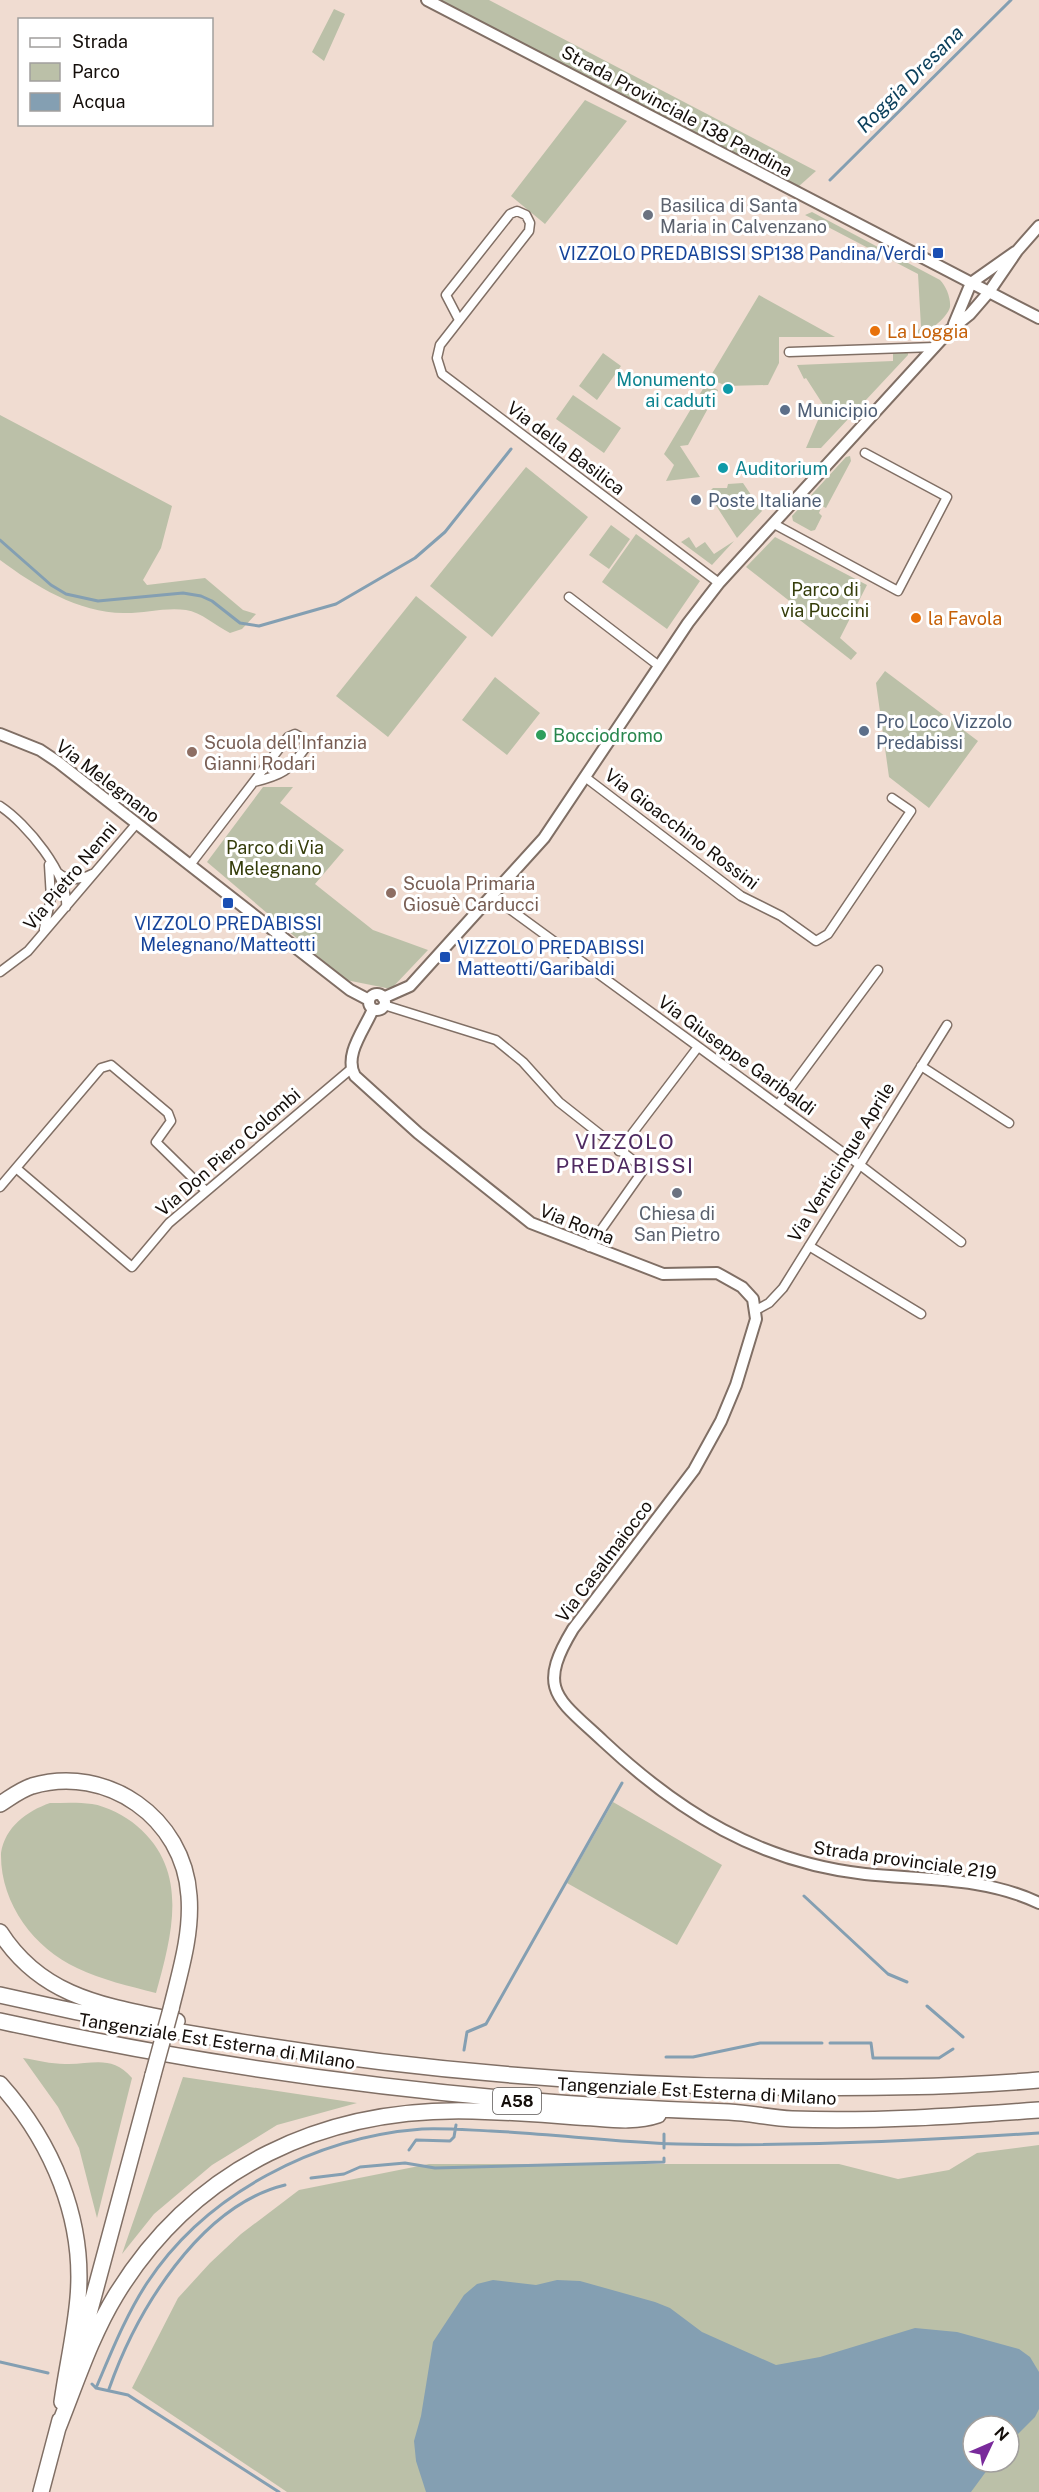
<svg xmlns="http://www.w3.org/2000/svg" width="1039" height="2492" font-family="'Public Sans',sans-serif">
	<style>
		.green { fill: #bbc0a8; fill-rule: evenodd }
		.water { fill: #849fb2 }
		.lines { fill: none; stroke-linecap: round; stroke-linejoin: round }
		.stream { stroke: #849fb2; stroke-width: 3 }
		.minor-casing { stroke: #806f65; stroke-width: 11 }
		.tertiary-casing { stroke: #806f65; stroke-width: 14 }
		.motorway-casing { stroke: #806f65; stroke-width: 18 }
		.minor { stroke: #fff; stroke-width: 8 }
		.tertiary { stroke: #fff; stroke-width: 10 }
		.motorway { stroke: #fff; stroke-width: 15 }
		.motorway-bridge-casing { stroke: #806f65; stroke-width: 18; stroke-linecap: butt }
		.motorway-bridge { stroke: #fff; stroke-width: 15 }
		.worship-dot { fill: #6b7280; stroke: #fff; stroke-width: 2 }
		.transit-dot { fill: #1a4fb4; stroke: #fff; stroke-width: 2 }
		.food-dot { fill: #e8710a; stroke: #fff; stroke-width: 2 }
		.culture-dot { fill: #0f9aa8; stroke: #fff; stroke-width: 2 }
		.service-dot { fill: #5c6f8a; stroke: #fff; stroke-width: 2 }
		.leisure-dot { fill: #2e9e5b; stroke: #fff; stroke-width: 2 }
		.education-dot { fill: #8d6e63; stroke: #fff; stroke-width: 2 }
		.labels { text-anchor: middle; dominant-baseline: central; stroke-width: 6; stroke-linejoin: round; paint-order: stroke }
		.shield { fill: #fff; stroke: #5a5654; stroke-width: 1.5 }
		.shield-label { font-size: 16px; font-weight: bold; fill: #140e0a }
		.street-label { font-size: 18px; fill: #140e0a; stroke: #fff }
		.worship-label { font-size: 18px; fill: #5b616d; stroke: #fff; text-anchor: start }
		.transit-label { font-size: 18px; fill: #164399; stroke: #fff; text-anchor: end }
		.food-label { font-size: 18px; fill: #c56008; stroke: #fff; text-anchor: start }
		.culture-label { font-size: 18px; fill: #0d838f; stroke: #fff; text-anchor: end }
		.service-label { font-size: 18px; fill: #4e5e75; stroke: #fff; text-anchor: start }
		.park-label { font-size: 18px; fill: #353d0a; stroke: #fff }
		.leisure-label { font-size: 18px; fill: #27864d; stroke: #fff; text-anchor: start }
		.education-label { font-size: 18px; fill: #785e54; stroke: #fff; text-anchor: start }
		.water-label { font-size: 20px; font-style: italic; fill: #093e5a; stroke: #fff }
		.quarter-label { font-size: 21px; letter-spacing: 1.5px; fill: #4f2a61; stroke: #fff }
	</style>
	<rect width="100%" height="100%" fill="#f0dcd1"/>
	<path class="green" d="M437 0H489L816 171 798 187Z
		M334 9 345 14 324 61 312 52Z
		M585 100 627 121 545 224 511 196Z
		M812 212 940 280C946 286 951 298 950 307 948 317 924 337 915 337L913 336 921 327 918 274 805 215Z
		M759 295 835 337H779V363L768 385 726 386 713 380 710 386 718 390 688 445 680 446 700 477 666 481 674 465 664 454Z
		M908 352V355L821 448H806L824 406 806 378 804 379 797 365 893 361V353Z
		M603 353 621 366 597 400 579 386Z
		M573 395 621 428 604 453 556 419Z
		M0 415 172 506 161 548 143 580 147 585 205 578 243 610 256 614 242 629 230 633C216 626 201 612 186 610 167 607 145 613 126 613 80 614 35 586 0 560Z
		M846 457 850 456 851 461 826 508 822 506 819 513 822 516 815 530 811 531 793 521 792 516Z
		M526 467 588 517 492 637 430 586Z
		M743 483 762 511 737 538 708 493 713 488H727L728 484Z
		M611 525 630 539 609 569 589 555Z
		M636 534 700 581 667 629 602 582Z
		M689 537 696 548 705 542 714 554 734 541 712 565 681 542Z
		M775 537 867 585 840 638 857 653 851 660 787 610 792 603 746 567Z
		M416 596 467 637 388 737 336 696Z
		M885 671 978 741 929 808 889 777 876 683Z
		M495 677 540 713 507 755 462 720Z
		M263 787H293L280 803 344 850 315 884 373 930 428 950 391 989 346 980 207 862Z
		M613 1802 722 1865 677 1945 567 1883Z
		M50 1803C63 1803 78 1802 92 1804 106 1806 126 1816 137 1826 190 1871 172 1935 156 1993 129 1986 102 1980 77 1968 34 1948 0 1903 1 1853 5 1827 27 1811 50 1803Z
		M23 2058C36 2060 51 2064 65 2064 92 2065 111 2054 132 2078L97 2218 79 2148 58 2107Z
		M183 2077 357 2103 277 2125 212 2165 154 2214 122 2254Z
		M1039 2145V2492H287L132 2388 178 2298 210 2263 241 2234 299 2190 429 2164H839L898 2179 949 2170 977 2153ZM973 2426H1009V2462H973Z"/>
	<path class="water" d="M493 2280 536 2285 557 2280 580 2281 655 2302 670 2308 702 2332 776 2365 820 2357 915 2328 957 2332 1019 2349 1030 2357 1039 2372V2409L1035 2417 1009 2443V2426H973V2462H993L971 2492H426L416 2461 414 2441 421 2416 433 2342 464 2295 477 2284Z"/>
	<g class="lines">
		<path class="stream" d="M830 180 1011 0
			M0 540 51 585 66 594 98 601 183 593 201 596 212 601 240 623 259 626 336 604 415 558 445 532 511 449
			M804 1896 888 1974 907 1982
			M927 2006 963 2037
			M830 2043H871L873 2058H939L953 2049
			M464 2050 467 2032 486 2024 622 1783
			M666 2057H693L760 2043H822
			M664 2148V2134
			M409 2150 416 2140 450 2141 454 2137 456 2125
			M311 2178 344 2174 360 2167 405 2163 435 2168 664 2162V2158
			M0 2362 48 2373
			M92 2384 96 2388 128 2395 279 2492
			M96 2388C111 2353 126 2315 147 2283 206 2193 316 2137 422 2129 445 2128 468 2130 491 2131 553 2134 615 2142 677 2144 798 2147 919 2141 1039 2133
			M109 2389C136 2312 199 2206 285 2185"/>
		<g class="minor-casing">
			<path id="minor" d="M459 320 446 295 510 214 517 211 526 215 530 223 529 231 440 345 437 358 442 374 719 583
				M789 352 935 347
				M774 524 898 591 947 497 865 453
				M569 597 659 666
				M585 777 741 896 781 916 816 941 828 934 911 811 892 798
				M0 806C26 823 69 874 66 907
				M190 865 288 737 295 734 304 739 306 747C289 771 282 775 254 782
				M57 872C68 882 80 880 92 874
				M492 896 860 1165 961 1242
				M44 929 51 898 49 865
				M0 972 28 951 137 823
				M384 1005 496 1040 523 1062 559 1102 644 1169 589 1247
				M921 1066 1009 1123
				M778 1105 878 970
				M619 1151 698 1047
				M16 1168 132 1267 169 1223 351 1069
				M0 1187 101 1068 111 1065 168 1113 171 1121 156 1142 206 1191
				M809 1246 921 1314
				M756 1310 769 1303 783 1288 947 1025"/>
		</g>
		<g class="tertiary-casing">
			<path id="tertiary" d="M427 0 1039 318
				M954 324 971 283 1015 252
				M0 734 40 750 58 762 350 990 369 1000
				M369 1002a8 8 0 1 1 16 0a8 8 0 1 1-16 0Z
				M383 998 410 986 544 838 688 623 719 583 950 330 970 314 989 292 1017 251 1039 226
				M373 1009C365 1029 343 1055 355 1076L418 1133 531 1223 663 1274 717 1273 742 1287 753 1299 756 1319 736 1385 721 1421 694 1470 573 1629C536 1690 557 1698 603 1741 680 1813 759 1862 865 1874 924 1880 985 1877 1039 1903"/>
		</g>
		<g class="motorway-casing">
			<path id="motorway" d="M0 1804C10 1798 20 1790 32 1786 107 1764 184 1818 189 1896 192 1934 180 1972 171 2009
				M0 1932C42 1998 106 2006 177 2021
				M0 1995C252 2053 508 2084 766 2087 857 2088 948 2088 1039 2080
				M0 2021C240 2074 483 2104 729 2112 750 2113 771 2118 792 2119 874 2122 957 2116 1039 2110
				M0 2084C52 2142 85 2219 78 2298 75 2333 67 2367 62 2402
				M76 2362 153 2075
				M58 2428C76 2383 91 2336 116 2295 195 2166 325 2107 473 2111 508 2112 542 2114 577 2117 604 2118 632 2124 658 2115
				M41 2492 60 2420"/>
		</g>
		<use href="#minor" class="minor"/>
		<use href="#tertiary" class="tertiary"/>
		<use href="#motorway" class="motorway"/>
		<g class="motorway-bridge-casing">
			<path id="motorway-bridge" d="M153 2075 171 2009"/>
		</g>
		<use href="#motorway-bridge" class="motorway-bridge"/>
	</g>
	<g class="worship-dot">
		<circle cx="648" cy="215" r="6"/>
		<circle cx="677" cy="1193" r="6"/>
	</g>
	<g class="transit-dot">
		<rect x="932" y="247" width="12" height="12" rx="3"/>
		<rect x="222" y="897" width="12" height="12" rx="3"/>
		<rect x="439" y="951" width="12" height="12" rx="3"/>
	</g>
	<g class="food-dot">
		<circle cx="875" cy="331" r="6"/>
		<circle cx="916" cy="618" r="6"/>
	</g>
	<g class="culture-dot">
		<circle cx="728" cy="389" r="6"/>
		<circle cx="723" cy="468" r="6"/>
	</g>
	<g class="service-dot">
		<circle cx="785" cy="410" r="6"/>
		<circle cx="696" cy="500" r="6"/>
		<circle cx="864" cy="731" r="6"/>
	</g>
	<circle class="leisure-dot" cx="541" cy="735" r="6"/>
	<g class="education-dot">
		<circle cx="192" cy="752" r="6"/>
		<circle cx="391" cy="893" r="6"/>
	</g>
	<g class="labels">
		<rect class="shield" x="493" y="2088" width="48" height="26" rx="4.5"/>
		<g class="shield-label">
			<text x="517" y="2101">A58</text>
		</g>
		<g class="street-label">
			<text transform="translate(677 111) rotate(28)">Strada Provinciale 138 Pandina</text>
			<text transform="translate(566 448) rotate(37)">Via della Basilica</text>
			<text transform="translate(108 781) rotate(37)">Via Melegnano</text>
			<text transform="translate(682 829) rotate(37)">Via Gioacchino Rossini</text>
			<text transform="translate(70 876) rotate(-50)">Via Pietro Nenni</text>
			<text transform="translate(737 1055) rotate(36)">Via Giuseppe Garibaldi</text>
			<text transform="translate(228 1152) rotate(-41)">Via Don Piero Colombi</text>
			<text transform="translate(841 1162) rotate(-58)">Via Venticinque Aprile</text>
			<text transform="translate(577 1224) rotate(22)">Via Roma</text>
			<text transform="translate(604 1561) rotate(-53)">Via Casalmaiocco</text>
			<text transform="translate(905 1860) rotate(8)">Strada provinciale 219</text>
			<text transform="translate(217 2041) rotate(9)">Tangenziale Est Esterna di Milano</text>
			<text transform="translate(697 2091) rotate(3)">Tangenziale Est Esterna di Milano</text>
		</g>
		<g class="worship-label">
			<text x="660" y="205">Basilica di Santa<tspan x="660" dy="21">Maria in Calvenzano</tspan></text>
			<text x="677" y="1213" text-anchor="middle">Chiesa di<tspan x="677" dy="21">San Pietro</tspan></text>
		</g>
		<g class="transit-label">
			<text x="926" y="253">VIZZOLO PREDABISSI SP138 Pandina/Verdi</text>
			<text x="228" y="923" text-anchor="middle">VIZZOLO PREDABISSI<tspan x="228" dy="21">Melegnano/Matteotti</tspan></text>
			<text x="457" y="947" text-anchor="start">VIZZOLO PREDABISSI<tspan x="457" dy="21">Matteotti/Garibaldi</tspan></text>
		</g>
		<g class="food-label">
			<text x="887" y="331">La Loggia</text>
			<text x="928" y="618">la Favola</text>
		</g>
		<g class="culture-label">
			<text x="716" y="379">Monumento<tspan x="716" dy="21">ai caduti</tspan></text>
			<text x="735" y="468" text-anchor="start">Auditorium</text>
		</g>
		<g class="service-label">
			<text x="797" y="410">Municipio</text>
			<text x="708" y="500">Poste Italiane</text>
			<text x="876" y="721">Pro Loco Vizzolo<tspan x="876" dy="21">Predabissi</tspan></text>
		</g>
		<g class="park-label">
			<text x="825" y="589">Parco di<tspan x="825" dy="21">via Puccini</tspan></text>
			<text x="275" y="847">Parco di Via<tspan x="275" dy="21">Melegnano</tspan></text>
		</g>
		<g class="leisure-label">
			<text x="553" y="735">Bocciodromo</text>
		</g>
		<g class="education-label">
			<text x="204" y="742">Scuola dell'Infanzia<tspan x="204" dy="21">Gianni Rodari</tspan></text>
			<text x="403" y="883">Scuola Primaria<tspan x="403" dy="21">Giosuè Carducci</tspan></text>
		</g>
		<g class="water-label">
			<text transform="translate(910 79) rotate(-45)">Roggia Dresana</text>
		</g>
		<g class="quarter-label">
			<text x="625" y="1141">VIZZOLO<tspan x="625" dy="24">PREDABISSI</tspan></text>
		</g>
	</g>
	<rect x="18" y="18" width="195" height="108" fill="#ffffff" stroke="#a19f9d" stroke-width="1.5"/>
	<rect x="30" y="38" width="30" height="9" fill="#ffffff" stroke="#a19f9d" stroke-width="1.5"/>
	<text x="72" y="48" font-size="18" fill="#140e0a">Strada</text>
	<rect x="30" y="63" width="30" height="18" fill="#bbc0a8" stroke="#a19f9d" stroke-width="1.5"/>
	<text x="72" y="78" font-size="18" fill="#140e0a">Parco</text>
	<rect x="30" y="93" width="30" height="18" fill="#849fb2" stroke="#a19f9d" stroke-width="1.5"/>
	<text x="72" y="108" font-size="18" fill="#140e0a">Acqua</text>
	<g transform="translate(991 2444) rotate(46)"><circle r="28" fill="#ffffff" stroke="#a19f9d" stroke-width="1.5"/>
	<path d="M0-4.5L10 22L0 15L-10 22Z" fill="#792a9b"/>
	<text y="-9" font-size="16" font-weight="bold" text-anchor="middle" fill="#140e0a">N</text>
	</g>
</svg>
